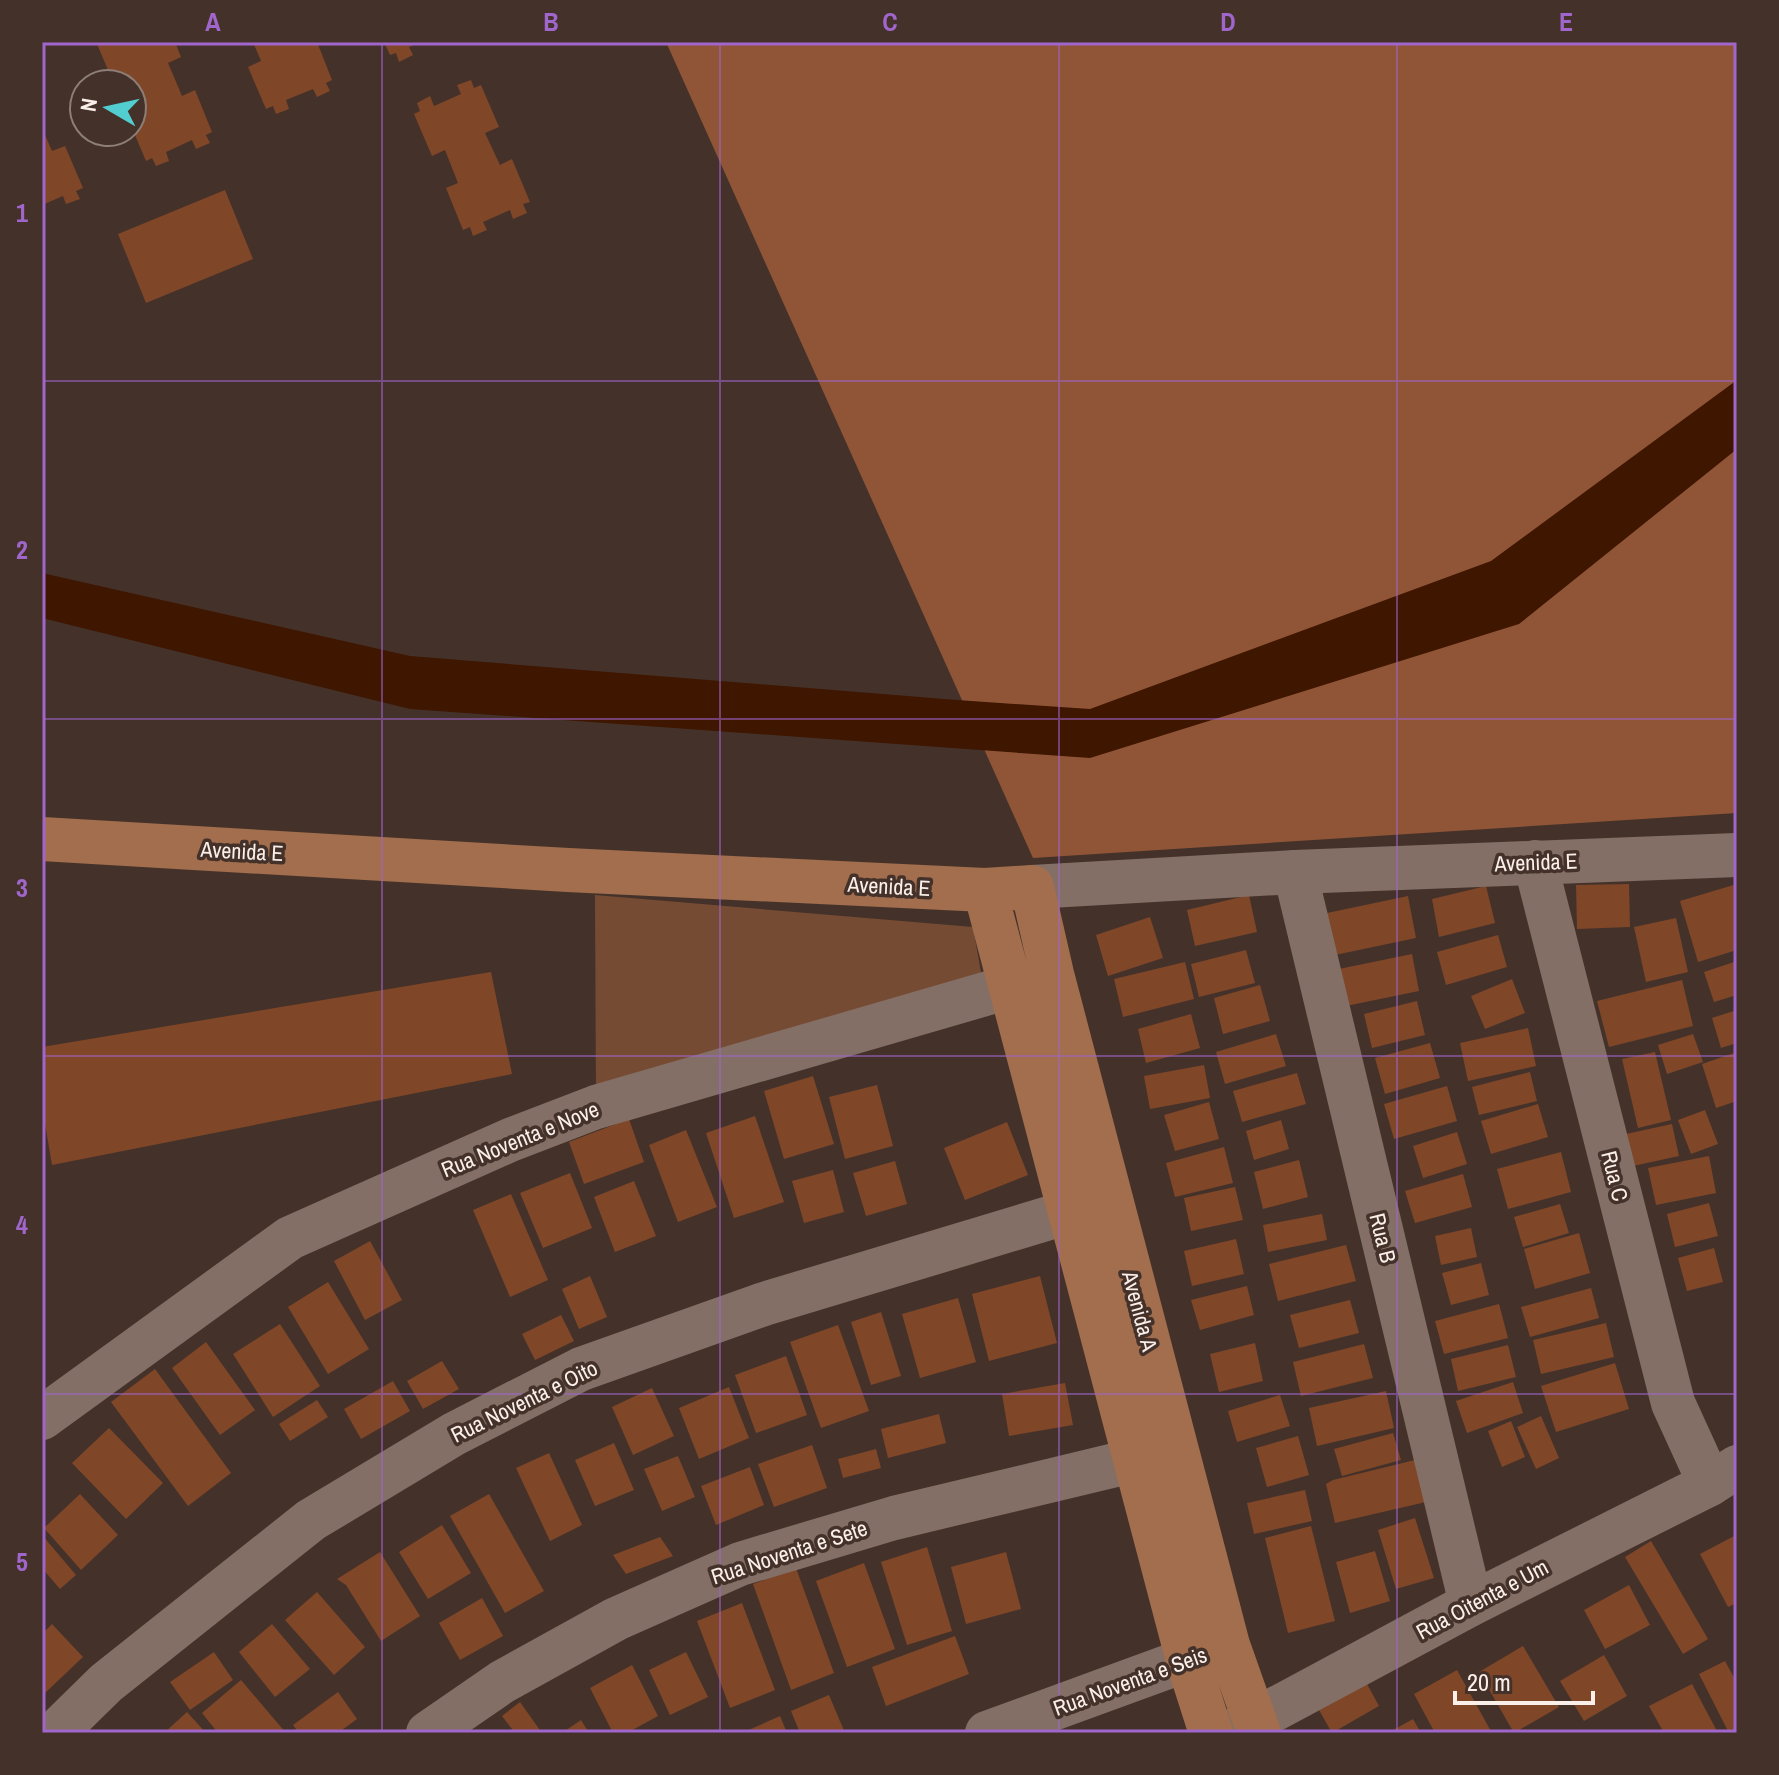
<svg xmlns="http://www.w3.org/2000/svg" width="1779" height="1775" font-family="'Archivo Narrow',sans-serif">
	<style>
		.green { fill: #764b34 }
		.forest { fill: #905537 }
		.water { fill: #3f1600 }
		.building { fill: #7f4628 }
		.lines { fill: none; stroke-linecap: round; stroke-linejoin: round }
		.minor { stroke: #836f65; stroke-width: 44 }
		.tertiary { stroke: #836f65; stroke-width: 44 }
		.secondary { stroke: #a26e4d; stroke-width: 44 }
		.grid { fill: none; stroke: #a166cc; stroke-width: 2; stroke-opacity: 0.55 }
		.labels { text-anchor: middle; dominant-baseline: central; stroke-width: 7; stroke-linejoin: round; paint-order: stroke }
		.street-label { font-size: 22px; fill: #fbefea; stroke: #44322a }
		.neatline { fill: none; stroke: #a166cc; stroke-width: 3 }
		.grid-label { font-size: 26px; text-anchor: middle; font-weight: bold; fill: #a166cc }
	</style>
	<rect width="100%" height="100%" fill="#44322a"/>
	<path class="green" d="M595 895 973 927 983 984 596 1103Z"/>
	<path class="forest" d="M666 42H1737V813L1033 858Z"/>
	<path class="water" d="M1737 380V449L1519 624 1090 758 410 709 42 618V573L410 656 957 700 1090 709 1491 561Z"/>
	<path class="building" d="M100 42H175L181 57 168 63 182 96 195 90 212 132 206 135 210 143 196 149 192 140 166 152 169 161 156 166 152 158 146 161 132 128V117L141 113 132 92V84H129L127 80 114 84 97 44Z
		M253 42H301L302 44 317 42 332 80 326 83 330 91 317 97 313 89 286 100 289 109 276 114 273 106 266 109 248 67 261 61Z
		M384 42H421L409 47 413 55 399 62 396 53 390 55Z
		M471 80 474 88 481 85 499 127 485 133 500 165 512 159 530 202 523 204 527 213 513 219 510 210 483 222 487 230 473 236 470 227 463 230 446 188 458 183 445 150 432 156 414 114 420 111 417 103 430 96 434 106 461 94 457 85Z
		M42 128 52 151 65 146 83 188 76 191 80 199 66 204 63 196 42 205Z
		M225 190 253 259 146 303 118 234Z
		M1629 884 1630 927 1577 929 1576 885Z
		M1737 884V950L1698 962 1680 901Z
		M1486 886 1495 923 1439 937 1432 899Z
		M1249 895 1257 932 1195 946 1187 910Z
		M1408 896 1416 938 1335 955 1327 913Z
		M1150 917 1163 958 1108 976 1096 935Z
		M1676 918 1688 972 1646 982 1634 927Z
		M1498 935 1507 967 1446 985 1437 952Z
		M1246 950 1255 983 1199 997 1191 964Z
		M1412 954 1419 991 1341 1007 1334 970Z
		M1737 961V995L1714 1002 1704 972Z
		M1185 962 1194 999 1123 1017 1114 979Z
		M491 972 512 1074 52 1165 42 1106V1047Z
		M1512 979 1525 1013 1485 1029 1471 996Z
		M1682 980 1693 1026 1609 1047 1597 1001Z
		M1260 985 1270 1021 1223 1034 1214 998Z
		M1417 1001 1425 1035 1372 1048 1364 1014Z
		M1737 1010V1043L1721 1048 1712 1018Z
		M1191 1014 1200 1048 1146 1063 1138 1029Z
		M1528 1028 1536 1066 1468 1081 1460 1043Z
		M1276 1034 1286 1066 1225 1084 1216 1052Z
		M1693 1034 1703 1062 1667 1074 1658 1045Z
		M1430 1043 1440 1078 1385 1094 1375 1058Z
		M1655 1052 1671 1120 1638 1128 1622 1059Z
		M1737 1052V1101L1716 1108 1702 1064Z
		M1204 1065 1210 1098 1150 1109 1144 1076Z
		M1530 1072 1537 1101 1479 1115 1472 1087Z
		M1297 1073 1306 1104 1242 1122 1233 1091Z
		M813 1076 834 1144 784 1159 764 1091Z
		M877 1085 893 1146 845 1159 829 1097Z
		M1447 1086 1457 1121 1394 1139 1384 1104Z
		M1209 1102 1219 1139 1175 1151 1164 1115Z
		M1538 1104 1548 1137 1491 1154 1481 1121Z
		M1705 1110 1718 1144 1691 1154 1678 1120Z
		M755 1116 784 1202 734 1218 706 1133Z
		M629 1119 644 1162 584 1184 569 1142Z
		M1281 1120 1289 1149 1254 1160 1246 1131Z
		M1007 1122 1028 1175 965 1200 944 1148Z
		M1672 1124 1679 1156 1633 1166 1626 1134Z
		M686 1130 717 1207 678 1222 649 1145Z
		M1457 1132 1467 1164 1423 1178 1413 1146Z
		M1224 1147 1233 1183 1175 1197 1166 1163Z
		M1561 1152 1571 1192 1508 1209 1497 1169Z
		M1709 1156 1716 1193 1656 1205 1648 1168Z
		M1299 1160 1308 1197 1263 1209 1254 1172Z
		M895 1161 907 1204 866 1216 853 1173Z
		M833 1170 844 1212 804 1223 792 1181Z
		M570 1173 592 1228 543 1248 520 1193Z
		M1463 1174 1472 1207 1415 1223 1405 1191Z
		M634 1181 656 1236 615 1252 594 1197Z
		M1235 1187 1243 1220 1191 1231 1184 1198Z
		M511 1194 548 1280 510 1297 473 1210Z
		M1709 1203 1718 1236 1675 1247 1667 1214Z
		M1560 1204 1569 1233 1523 1247 1514 1217Z
		M1322 1214 1327 1240 1268 1252 1263 1225Z
		M1471 1228 1477 1257 1441 1265 1435 1236Z
		M1579 1233 1590 1273 1535 1289 1524 1249Z
		M1236 1239 1244 1274 1192 1286 1184 1251Z
		M370 1241 402 1300 365 1320 334 1261Z
		M1346 1245 1356 1281 1278 1301 1269 1264Z
		M1714 1248 1723 1282 1687 1291 1678 1258Z
		M1481 1263 1489 1295 1451 1305 1442 1273Z
		M590 1276 607 1317 579 1329 562 1289Z
		M1040 1276 1057 1343 989 1361 972 1294Z
		M328 1282 369 1349 328 1374 288 1307Z
		M1247 1286 1254 1315 1200 1330 1191 1300Z
		M1591 1288 1599 1318 1530 1337 1521 1307Z
		M958 1298 976 1362 920 1378 902 1314Z
		M1350 1300 1359 1333 1299 1348 1290 1315Z
		M1499 1304 1508 1338 1444 1354 1435 1321Z
		M881 1312 901 1376 871 1385 851 1322Z
		M561 1315 574 1341 535 1360 522 1334Z
		M1606 1323 1614 1357 1541 1374 1533 1340Z
		M280 1324 320 1386 273 1417 233 1354Z
		M838 1325 869 1411 821 1428 790 1342Z
		M206 1342 255 1410 220 1435 172 1368Z
		M1255 1343 1263 1381 1219 1392 1210 1354Z
		M1364 1344 1373 1378 1301 1396 1293 1362Z
		M1508 1345 1516 1377 1458 1391 1451 1359Z
		M786 1356 807 1415 756 1433 735 1375Z
		M442 1361 459 1389 423 1409 407 1381Z
		M1615 1363 1629 1409 1556 1432 1541 1386Z
		M155 1369 231 1473 188 1506 111 1402Z
		M393 1381 410 1411 361 1439 344 1409Z
		M1513 1382 1523 1413 1467 1433 1456 1401Z
		M1065 1383 1073 1425 1009 1436 1002 1394Z
		M729 1387 749 1438 699 1459 679 1408Z
		M652 1388 674 1436 633 1455 612 1407Z
		M1386 1391 1394 1428 1317 1446 1309 1408Z
		M1280 1395 1290 1426 1237 1442 1228 1411Z
		M317 1400 328 1417 290 1441 279 1424Z
		M939 1414 946 1443 888 1458 881 1429Z
		M1541 1416 1559 1458 1536 1469 1517 1427Z
		M1511 1421 1525 1457 1502 1467 1488 1431Z
		M109 1428 163 1483 126 1519 72 1463Z
		M1393 1433 1401 1460 1342 1476 1334 1449Z
		M1298 1436 1309 1475 1267 1487 1256 1448Z
		M614 1443 634 1490 595 1506 575 1460Z
		M812 1445 827 1488 774 1507 758 1464Z
		M876 1449 881 1468 843 1478 838 1459Z
		M549 1453 582 1525 550 1541 516 1468Z
		M678 1456 695 1497 662 1511 644 1469Z
		M1415 1460 1426 1502 1335 1523 1326 1484 1333 1480Z
		M750 1467 764 1505 716 1525 701 1486Z
		M1305 1490 1312 1521 1254 1534 1247 1503Z
		M80 1494 118 1535 81 1570 44 1528Z
		M489 1494 544 1591 505 1613 450 1516Z
		M1415 1518 1434 1578 1396 1589 1378 1530Z
		M442 1525 471 1573 428 1599 399 1552Z
		M1311 1526 1335 1621 1288 1633 1265 1538Z
		M42 1535 76 1575 60 1589 42 1568Z
		M1736 1535 1737 1603 1728 1607 1700 1554Z
		M660 1537 673 1556 626 1574 613 1555Z
		M1651 1541 1708 1639 1683 1654 1625 1557Z
		M927 1547 952 1631 907 1645 881 1562Z
		M1375 1551 1390 1601 1350 1613 1336 1562Z
		M380 1552 420 1616 381 1641 346 1585 337 1579Z
		M1006 1552 1021 1609 966 1624 951 1567Z
		M864 1563 895 1649 847 1667 816 1581Z
		M796 1568 834 1673 791 1690 753 1584Z
		M1629 1585 1650 1625 1605 1649 1584 1610Z
		M317 1592 365 1647 334 1675 285 1620Z
		M482 1598 503 1636 460 1660 439 1623Z
		M742 1603 775 1690 730 1708 697 1621Z
		M52 1624 83 1657 44 1694 42 1692V1634Z
		M272 1624 310 1669 275 1697 239 1652Z
		M955 1636 969 1674 886 1706 872 1667Z
		M1523 1646 1559 1707 1514 1733 1479 1672Z
		M214 1652 233 1680 190 1710 170 1682Z
		M686 1652 708 1697 670 1715 649 1670Z
		M1604 1655 1627 1696 1584 1721 1560 1681Z
		M1725 1661 1737 1683V1733H1729L1699 1674Z
		M632 1665 658 1716 627 1733H613L590 1688Z
		M1457 1670 1492 1733H1435L1414 1694Z
		M241 1680 286 1733H218L202 1713Z
		M1367 1684 1379 1706 1332 1733 1319 1710Z
		M1692 1684 1718 1733H1664L1649 1706Z
		M338 1692 357 1719 338 1733H299L293 1725Z
		M829 1695 845 1733H800L791 1711Z
		M520 1702 542 1733H515L502 1716Z
		M187 1712 206 1733H164Z
		M780 1716 787 1733H742Z
		M1413 1719 1421 1733H1388Z
		M581 1720 589 1733H562Z"/>
	<g class="lines">
		<path class="minor" d="M1535 862 1673 1403 1710 1484
			M1295 872 1471 1604
			M42 1418 290 1238 510 1140 596 1107 1047 976
			M55 1733 106 1683 311 1520 454 1434 581 1369 764 1304 1069 1212
			M428 1733 502 1682 616 1619 740 1564 894 1518 1136 1460
			M987 1733 1222 1647"/>
		<path class="tertiary" d="M1032 887 1295 872 1737 855
			M1228 1733 1253 1721 1471 1604 1710 1484 1737 1467"/>
		<path class="secondary" d="M42 839 568 870 985 890 1032 887 1052 974 1228 1645 1259 1733
			M985 890 1188 1661 1211 1733"/>
	</g>
	<path class="grid" d="M382 42V1733M720 42V1733M1059 42V1733M1397 42V1733M42 381H1737M42 719H1737M42 1056H1737M42 1394H1737"/>
	<g class="labels">
		<g class="street-label">
			<text transform="translate(242 851) rotate(3)">Avenida E</text>
			<text transform="translate(1536 862) rotate(-2)">Avenida E</text>
			<text transform="translate(889 886) rotate(3)">Avenida E</text>
			<text transform="translate(520 1139) rotate(-22)">Rua Noventa e Nove</text>
			<text transform="translate(1615 1176) rotate(76)">Rua C</text>
			<text transform="translate(1383 1238) rotate(76)">Rua B</text>
			<text transform="translate(1140 1311) rotate(75)">Avenida A</text>
			<text transform="translate(524 1401) rotate(-26)">Rua Noventa e Oito</text>
			<text transform="translate(789 1552) rotate(-18)">Rua Noventa e Sete</text>
			<text transform="translate(1482 1599) rotate(-28)">Rua Oitenta e Um</text>
			<text transform="translate(1130 1681) rotate(-20)">Rua Noventa e Seis</text>
		</g>
	</g>
	<rect width="1779" height="1775" fill="none" stroke="#44322a" stroke-width="88"/>
	<g transform="translate(108 108) rotate(279)"><circle r="38" fill="#44322a" stroke="#8d7e77" stroke-width="2"/>
	<path d="M0-6L14 30L0 20L-14 30Z" fill="#52cdd0"/>
	<text y="-12" font-size="22" font-weight="bold" text-anchor="middle" fill="#fbefea">N</text>
	</g>
	<path d="M1455 1691v12h138v-12" fill="none" stroke="#fbefea" stroke-width="4"/>
	<text x="1467" y="1691" font-size="24" fill="#fbefea" stroke="#44322a" stroke-width="6" paint-order="stroke">20 m</text>
	<rect x="44" y="44" width="1691" height="1687" class="neatline"/>
	<g class="grid-label">
		<text x="213" y="31">A</text>
		<text x="551" y="31">B</text>
		<text x="890" y="31">C</text>
		<text x="1228" y="31">D</text>
		<text x="1566" y="31">E</text>
		<text x="22" y="222">1</text>
		<text x="22" y="559">2</text>
		<text x="22" y="897">3</text>
		<text x="22" y="1234">4</text>
		<text x="22" y="1571">5</text>
	</g>
</svg>
